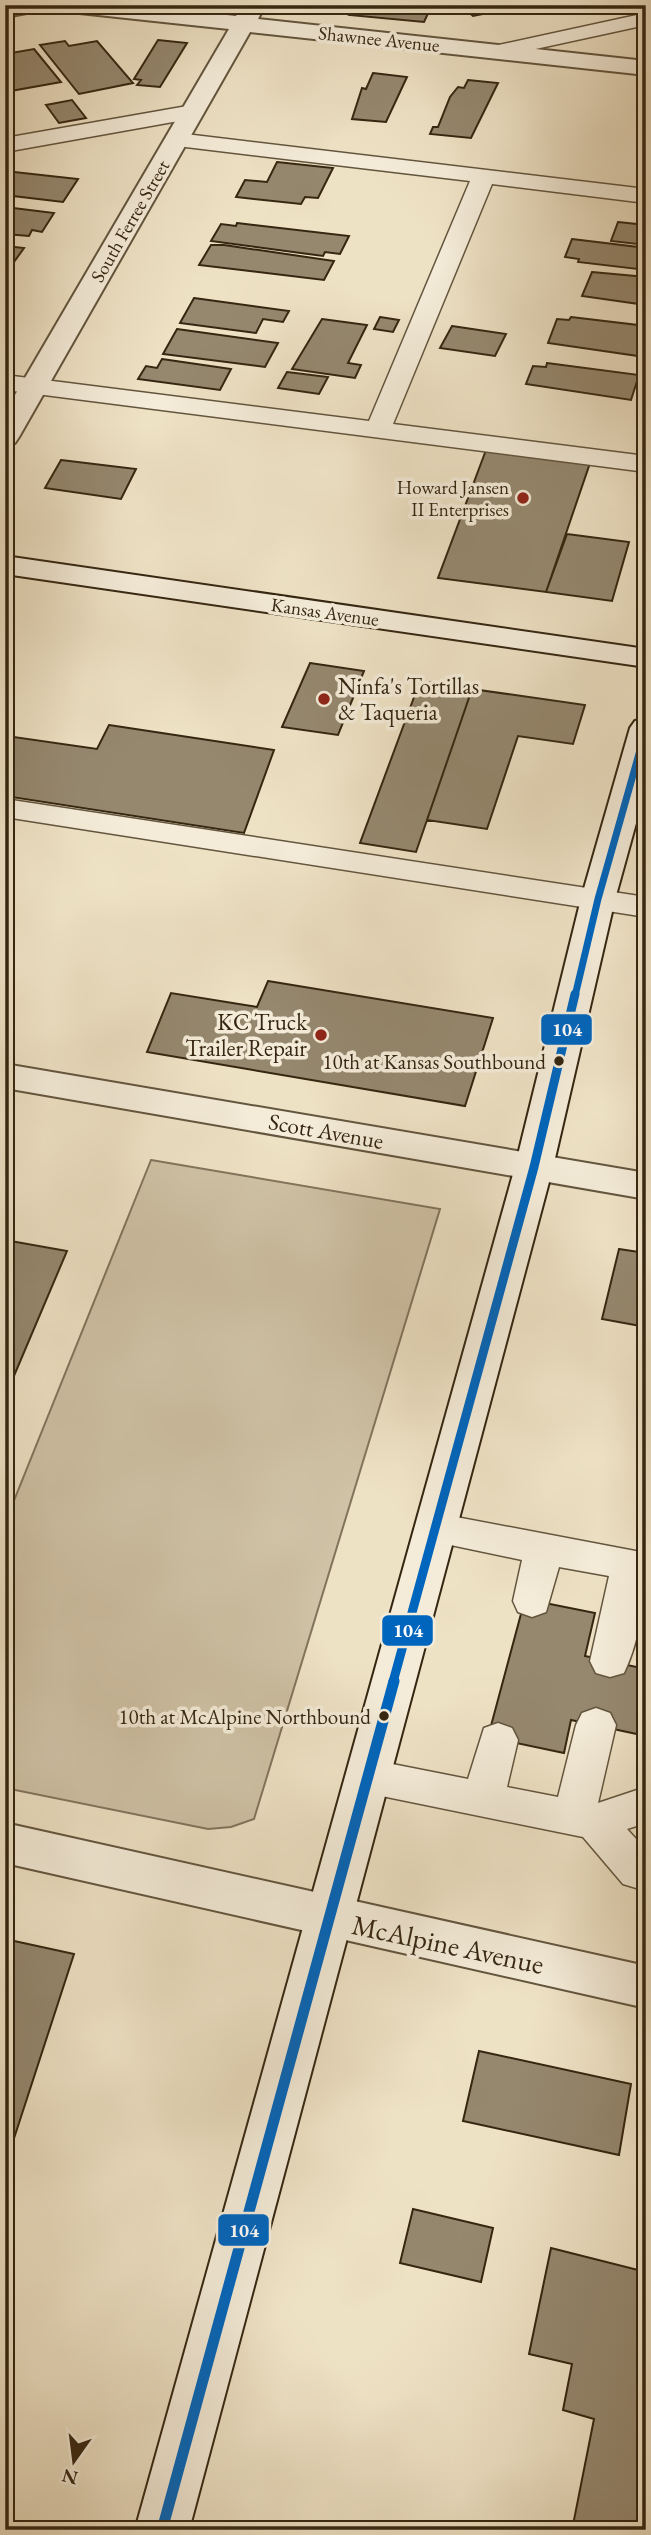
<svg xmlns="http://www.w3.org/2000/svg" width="651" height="2535" font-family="'EB Garamond',serif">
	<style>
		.green { fill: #cfc2a6; stroke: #82745c; stroke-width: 2 }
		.building { fill: #95886f; stroke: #352611; stroke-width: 2 }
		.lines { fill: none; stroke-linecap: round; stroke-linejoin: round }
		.lane-casing { stroke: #63553e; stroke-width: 3 }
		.street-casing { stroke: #63553e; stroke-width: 4 }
		.secondary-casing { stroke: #352611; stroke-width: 4 }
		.lane { fill: #f4ecd9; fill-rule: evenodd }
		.street { fill: #f4ecd9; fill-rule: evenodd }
		.secondary { fill: #f4ecd9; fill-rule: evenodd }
		.bus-1-far2-casing { stroke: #f4ecd9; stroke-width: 11 }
		.bus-1-far1-casing { stroke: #f4ecd9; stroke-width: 14 }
		.bus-1-casing { stroke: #f4ecd9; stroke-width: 17 }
		.bus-1-far2 { stroke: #0065bd; stroke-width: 7 }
		.bus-1-far1 { stroke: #0065bd; stroke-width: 9 }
		.bus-1 { stroke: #0065bd; stroke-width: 11 }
		.poi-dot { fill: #8f2418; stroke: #f4ecd9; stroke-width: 2.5 }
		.bus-dot { fill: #352611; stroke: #f4ecd9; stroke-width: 2.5 }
		.labels { text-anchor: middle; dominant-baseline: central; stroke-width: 7; stroke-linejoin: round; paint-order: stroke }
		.far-street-label { font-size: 19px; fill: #352611; stroke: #f4ecd9 }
		.far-poi-label { font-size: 19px; fill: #352611; stroke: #f4ecd9; text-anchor: end }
		.bus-label { font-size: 21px; fill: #352611; stroke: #f4ecd9; text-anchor: end }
		.poi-label { font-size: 23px; fill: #352611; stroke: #f4ecd9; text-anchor: start }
		.street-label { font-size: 23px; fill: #352611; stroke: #f4ecd9 }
		.near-street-label { font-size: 28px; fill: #352611; stroke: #f4ecd9 }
		.line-badge { stroke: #f4ecd9; stroke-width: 2.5 }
		.badge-label { font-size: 19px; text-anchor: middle; font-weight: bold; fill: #fff }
	</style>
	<rect width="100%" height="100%" fill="#eee2c5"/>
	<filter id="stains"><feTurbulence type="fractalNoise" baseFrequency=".00286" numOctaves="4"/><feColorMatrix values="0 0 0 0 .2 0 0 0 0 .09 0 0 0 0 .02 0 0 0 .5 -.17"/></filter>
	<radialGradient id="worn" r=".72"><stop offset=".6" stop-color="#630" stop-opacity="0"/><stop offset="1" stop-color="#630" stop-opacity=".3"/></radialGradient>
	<path class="green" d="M151 1160 440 1209 254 1819 231 1827 208 1829 5 1788V1523Z"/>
	<path class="building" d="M354 5H432L424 22 349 15Z
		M437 5H510L514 8 473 16 461 6 442 10Z
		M158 40 187 43 160 87 137 85 141 80 134 79Z
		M65 41 69 46 97 41 133 83 79 94 40 45Z
		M34 49 61 82 5 92V54Z
		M373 73 407 77 386 122 352 119 362 88 366 89Z
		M468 80 498 83 471 138 430 134 433 127H438L450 97 458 87 464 88Z
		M72 100 86 118 59 123 46 105Z
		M277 162 333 168 318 198 305 197 301 204 236 197 245 180 267 182Z
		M5 171 78 179 63 202 5 195Z
		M5 207 54 213 42 232 32 230 29 236 5 234Z
		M618 222 646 225V245L611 241Z
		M237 223 349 236 340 254 325 252 323 256 211 241 221 224 236 226Z
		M572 239 646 248V270L578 262 579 259 565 257Z
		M211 245H224L334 261 324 280 199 265Z
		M5 246 24 248 9 269H5Z
		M592 272 646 277V305L582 296Z
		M194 298 289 311 283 322 263 319 256 333 180 323Z
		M380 317 399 320 393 332 374 329Z
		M571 317 646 326 645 357 548 343 557 319 569 320Z
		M322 319 367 325 348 363 361 365 355 378 292 369Z
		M452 326 506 334 495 356 440 348Z
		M177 329 278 343 265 367 163 354Z
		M162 359 231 369 220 390 138 379 146 366 157 368Z
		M547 363 639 375 631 400 526 384 533 366 546 367Z
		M287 372 328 377 319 394 278 388Z
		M486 450 590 463 546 592 438 578Z
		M61 460 136 469 121 499 45 488Z
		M567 534 629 542 612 601 546 592Z
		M310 663 364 671 338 735 282 727Z
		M420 681 472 689 416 852 360 843Z
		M472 689 585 705 573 744 518 736 487 829 427 820Z
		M109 725 274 750 244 833 5 796V753L14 737 97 749Z
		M268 981 493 1018 465 1106 147 1052 171 993 257 1007Z
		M5 1240 67 1251 5 1397Z
		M619 1249 646 1253V1327L602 1319Z
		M525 1599 595 1613 585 1656 646 1669V1736L571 1720 564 1753 488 1737Z
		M5 1939 74 1954 5 2166Z
		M479 2051 631 2084 619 2155 463 2121Z
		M413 2209 493 2228 481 2282 400 2263Z
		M551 2248 646 2272V2530H572L594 2419 563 2410 572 2364 529 2354Z"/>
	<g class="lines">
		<g class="lane-casing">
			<path id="lane" d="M646 13V25L494 58 483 52 494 46Z
				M193 105 204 112 201 117 5 152V138Z
				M177 133 646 189V203L492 184 393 424 646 456V472L5 390V375L369 421 470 181 169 145 166 140Z
				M5 799 646 897V917L5 817Z
				M435 1513 646 1553C646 1591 641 1638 624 1673L610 1677 596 1673 590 1661 609 1576 559 1567 546 1612 532 1617 518 1612 513 1601 522 1560 422 1539 416 1528 422 1517Z
				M596 1708 610 1713 616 1725 598 1803 646 1787V1823L627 1829 646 1850V1891L623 1884 583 1837 367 1793 353 1788 347 1776 353 1764 367 1759 468 1779 484 1728 498 1723 512 1728 518 1740 507 1787 558 1797 576 1725 582 1713Z"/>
		</g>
		<g class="street-casing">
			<path id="street" d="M5 5H46L43 10 5 17Z
				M59 5H135L236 16 242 5H265L258 19 646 61V75L250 32 19 437 15 443 5 445V412L229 29 70 12Z
				M5 1064 646 1173V1199L5 1088Z
				M5 1823 646 1966V2008L5 1863Z"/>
		</g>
		<g class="secondary-casing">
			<path id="secondary" d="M5 556 646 649V667L5 574Z
				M646 718V787L615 899 553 1167 189 2530H135L515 1167 581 899 630 728 635 721Z"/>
		</g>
		<use href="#lane" class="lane"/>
		<use href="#street" class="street"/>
		<use href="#secondary" class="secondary"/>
		<g class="bus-1-far2-casing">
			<path id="bus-1-far2" d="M575 996 598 899 646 729"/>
		</g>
		<g class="bus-1-far1-casing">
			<path id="bus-1-far1" d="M393 1682 534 1167 575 994"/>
		</g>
		<g class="bus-1-casing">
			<path id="bus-1" d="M162 2530 394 1681"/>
		</g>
		<use href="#bus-1-far2" class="bus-1-far2"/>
		<use href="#bus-1-far1" class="bus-1-far1"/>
		<use href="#bus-1" class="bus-1"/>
	</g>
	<g class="poi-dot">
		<circle cx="523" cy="498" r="7"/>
		<circle cx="324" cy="699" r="7"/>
		<circle cx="321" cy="1035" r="7"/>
	</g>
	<g class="bus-dot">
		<circle cx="559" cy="1061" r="6"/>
		<circle cx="384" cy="1716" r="6"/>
	</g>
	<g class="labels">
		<g class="far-street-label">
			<text transform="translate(379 39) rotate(6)">Shawnee Avenue</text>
			<text transform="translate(130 221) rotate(-60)">South Ferree Street</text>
			<text transform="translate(325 612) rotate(8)">Kansas Avenue</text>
		</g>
		<g class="far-poi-label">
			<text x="509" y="487">Howard Jansen<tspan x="509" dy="22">II Enterprises</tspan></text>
		</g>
		<g class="bus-label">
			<text x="546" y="1061">10th at Kansas Southbound</text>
			<text x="371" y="1716">10th at McAlpine Northbound</text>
		</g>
		<g class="poi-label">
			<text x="338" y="686">Ninfa's Tortillas<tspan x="338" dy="26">&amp; Taqueria</tspan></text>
			<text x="307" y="1022" text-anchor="end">KC Truck<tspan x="307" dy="26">Trailer Repair</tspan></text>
		</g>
		<g class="street-label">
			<text transform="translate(326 1131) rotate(10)">Scott Avenue</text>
		</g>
		<g class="near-street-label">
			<text transform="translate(448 1944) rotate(12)">McAlpine Avenue</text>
		</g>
	</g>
	<g class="line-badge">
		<rect x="540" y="1013" width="53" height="33" rx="7" fill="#0065bd"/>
		<rect x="381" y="1614" width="53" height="33" rx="7" fill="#0065bd"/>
		<rect x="217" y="2213" width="53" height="34" rx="7" fill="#0065bd"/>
	</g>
	<g class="badge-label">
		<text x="567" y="1036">104</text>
		<text x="408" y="1637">104</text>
		<text x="244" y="2237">104</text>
	</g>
	<rect width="651" height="2535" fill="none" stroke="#eee2c5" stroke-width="28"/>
	<rect x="7" y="7" width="637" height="2521" fill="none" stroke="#352611" stroke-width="3.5"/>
	<rect x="14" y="14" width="623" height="2507" fill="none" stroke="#352611" stroke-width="2"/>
	<g transform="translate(74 2461) rotate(194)" stroke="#f4ecd9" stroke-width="5" paint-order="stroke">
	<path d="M0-5L12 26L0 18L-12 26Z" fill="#352611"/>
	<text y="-10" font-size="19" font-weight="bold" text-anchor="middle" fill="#352611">N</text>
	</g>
	<rect width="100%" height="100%" filter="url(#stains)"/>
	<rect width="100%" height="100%" fill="url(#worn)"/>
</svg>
